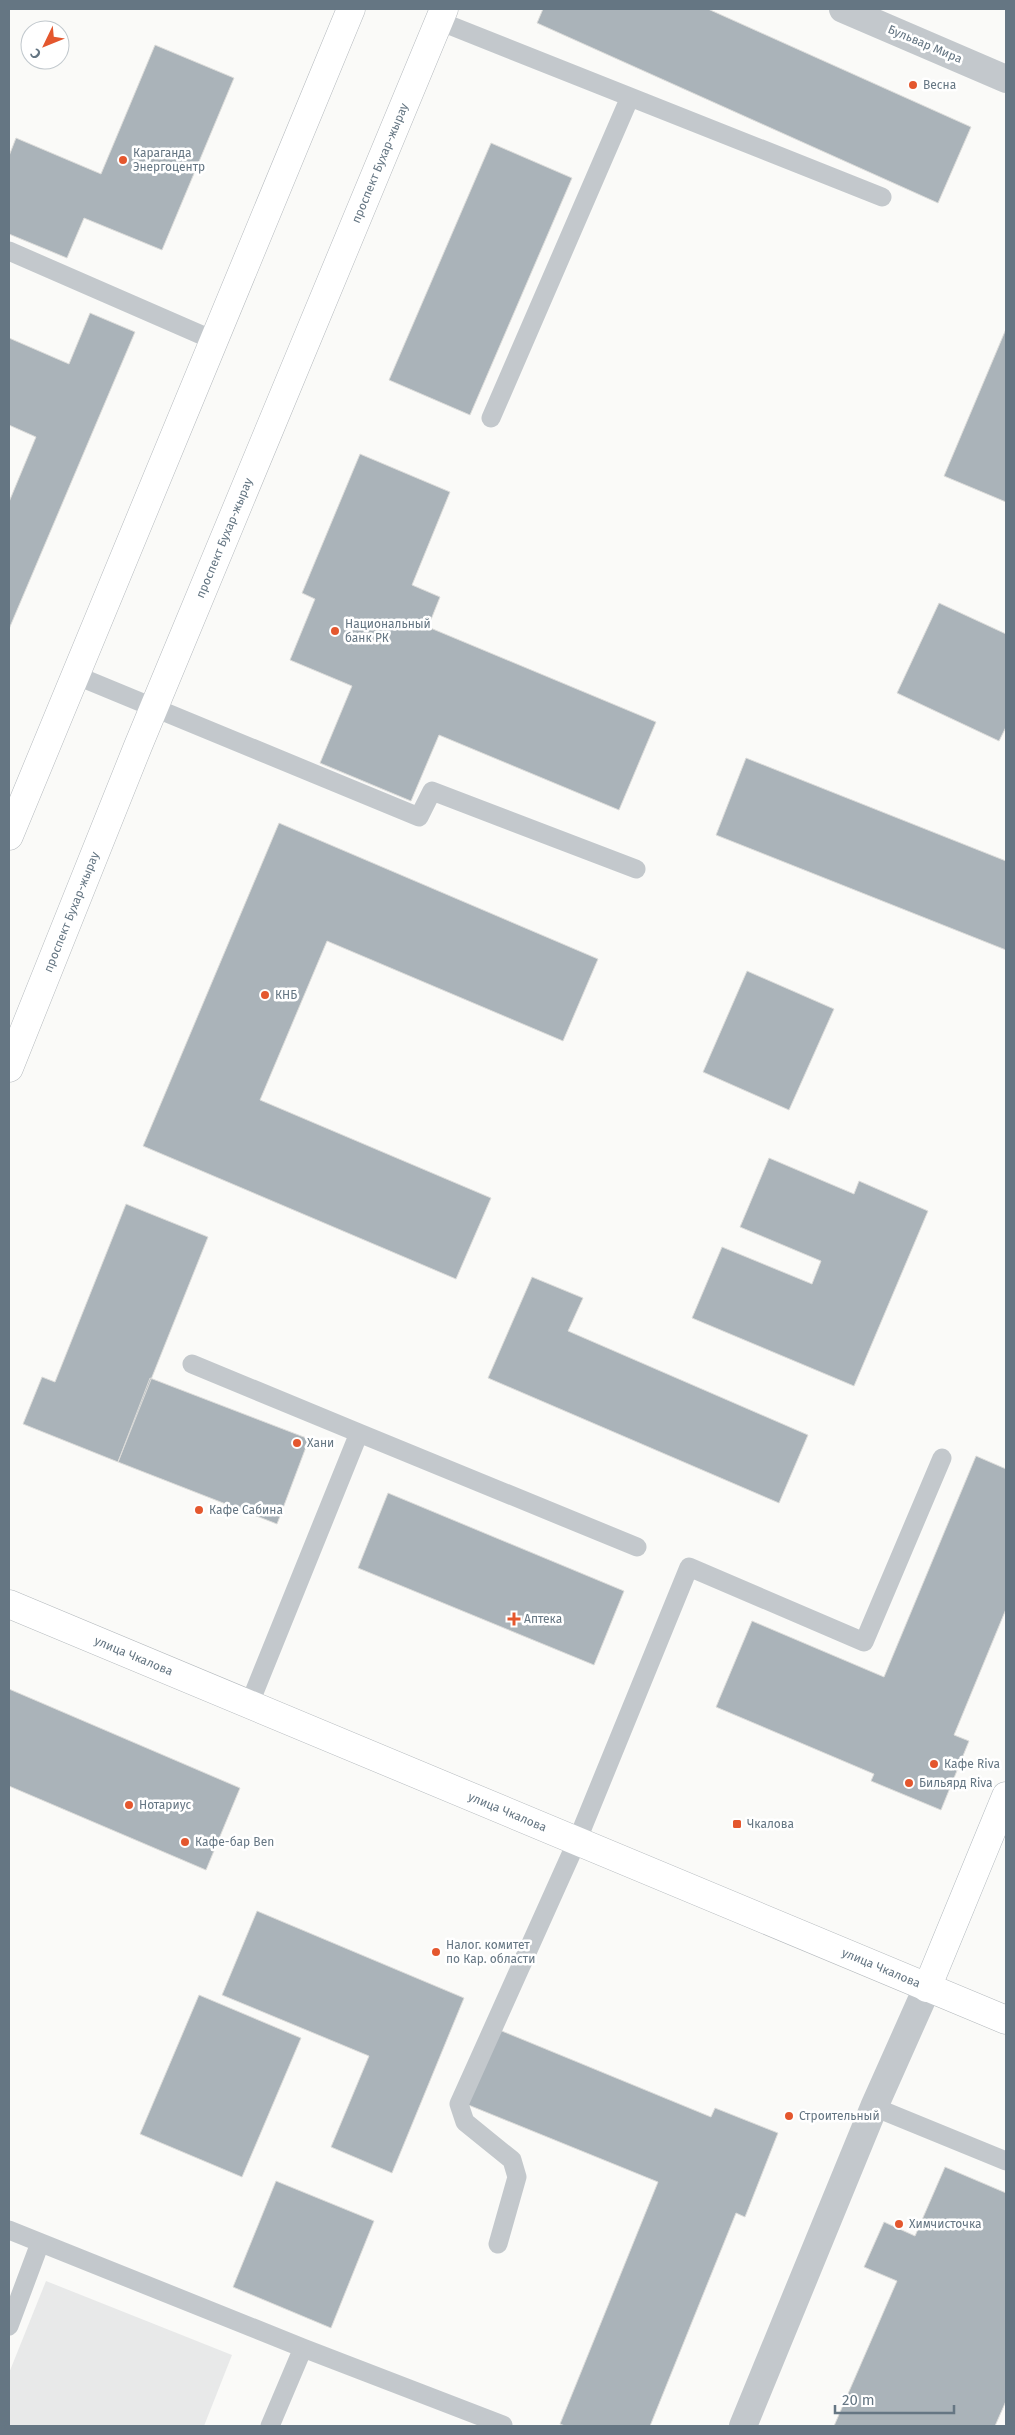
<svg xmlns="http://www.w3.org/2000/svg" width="1015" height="2435" font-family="'Fira Sans',sans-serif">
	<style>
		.built { fill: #e8e9e9 }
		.building { fill: #aab3b9; stroke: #dcdcda }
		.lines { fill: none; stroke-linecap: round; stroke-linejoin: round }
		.secondary-casing { stroke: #b3babf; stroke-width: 29 }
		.primary-casing { stroke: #b5babe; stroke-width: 29 }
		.service { stroke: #c3c8cc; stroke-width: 19 }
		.minor { stroke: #c3c8cc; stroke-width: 28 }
		.secondary { stroke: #fff; stroke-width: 28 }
		.primary { stroke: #fff; stroke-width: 28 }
		.poi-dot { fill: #e4572e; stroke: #fff; stroke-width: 2 }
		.labels { text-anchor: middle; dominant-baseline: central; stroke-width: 5; stroke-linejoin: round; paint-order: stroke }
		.street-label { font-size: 12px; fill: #657683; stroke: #fff }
		.poi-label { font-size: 12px; fill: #657683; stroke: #fff; text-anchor: start }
	</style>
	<rect width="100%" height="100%" fill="#fafaf8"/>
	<path class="built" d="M46 2281 232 2355 204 2426H9V2373Z"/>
	<path class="building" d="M543 9H708L971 127 938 203 537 23Z
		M155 45 234 78 162 250 84 218 67 258 9 234V156L16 138 101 174Z
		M491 143 572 178 470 415 389 380Z
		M90 313 135 332 9 629V502L36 437 9 425V338L69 364Z
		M1006 329V502L944 476Z
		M360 454 450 492 412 585 440 597 428 627 656 722 619 810 439 735 411 801 320 763 352 686 290 660 315 599 302 593Z
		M939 603 1006 634V727L999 741 897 693Z
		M746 758 1006 861V950L716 835Z
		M279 823 598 959 563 1041 327 941 260 1100 491 1198 456 1279 143 1146Z
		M747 971 834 1009 789 1110 703 1072Z
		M769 1158 854 1194 859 1181 928 1211 854 1386 692 1318 722 1247 812 1284 821 1261 740 1227Z
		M126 1204 208 1237 118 1462 23 1424 42 1377 55 1382Z
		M532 1277 583 1298 568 1331 808 1435 779 1503 488 1378Z
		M150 1378 309 1439 277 1524 118 1462Z
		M976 1456 1006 1469V1609L954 1735 969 1741 941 1810 871 1781 874 1774 716 1707 752 1621 884 1677Z
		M388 1493 624 1591 594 1665 358 1568Z
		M9 1689 240 1788 206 1870 9 1786Z
		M257 1911 464 1998 392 2173 331 2147 369 2056 222 1995Z
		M199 1995 301 2038 242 2177 140 2134Z
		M497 2029 711 2117 715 2108 778 2133 745 2217 736 2213 650 2426H565L560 2424 658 2182 466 2104Z
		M945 2167 1006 2193V2401L995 2426H834L897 2281 864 2267 884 2222 915 2236Z
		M276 2181 374 2221 331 2328 233 2287Z"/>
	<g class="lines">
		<g class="secondary-casing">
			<path id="secondary" d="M927 1988 1006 1796"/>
		</g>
		<g class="primary-casing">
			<g id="primary">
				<path d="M9 836 351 9"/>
				<path id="s1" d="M9 1068 138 746 444 9"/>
				<path id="s2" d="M9 1604 1006 2020"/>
			</g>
		</g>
		<path class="service" d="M439 21 882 197
			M9 251 213 340
			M491 418 630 97
			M75 675 419 817 432 791 636 869
			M192 1364 359 1433 249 1705
			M359 1433 637 1547
			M874 2107 1006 2161
			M9 2230 303 2348 503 2425
			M498 2244 517 2177 512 2160 465 2122 459 2104 577 1841 689 1567 864 1642 942 1458
			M9 2326 40 2243
			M270 2426 303 2348"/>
		<path class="minor" d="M843 9 1006 79
			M743 2426 874 2107 927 1988"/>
		<use href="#secondary" class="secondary"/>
		<use href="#primary" class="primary"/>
	</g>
	<g class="poi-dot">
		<circle cx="913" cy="85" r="5"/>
		<circle cx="123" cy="160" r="5"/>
		<circle cx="335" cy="631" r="5"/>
		<circle cx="265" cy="995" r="5"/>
		<circle cx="297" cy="1443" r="5"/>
		<circle cx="199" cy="1510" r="5"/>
		<path d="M511.5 1611.5h5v5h5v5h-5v5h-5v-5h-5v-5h5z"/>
		<circle cx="934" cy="1764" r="5"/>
		<circle cx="909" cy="1783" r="5"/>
		<circle cx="129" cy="1805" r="5"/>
		<rect x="732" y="1819" width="10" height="10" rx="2.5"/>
		<circle cx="185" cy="1842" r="5"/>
		<circle cx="436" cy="1952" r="5"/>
		<circle cx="789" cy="2116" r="5"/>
		<circle cx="899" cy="2224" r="5"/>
	</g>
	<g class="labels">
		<g class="street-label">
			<text transform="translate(925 44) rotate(23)">Бульвар Мира</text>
			<text stroke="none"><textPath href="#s1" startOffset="978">проспект Бухар-жырау</textPath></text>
			<text stroke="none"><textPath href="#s1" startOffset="572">проспект Бухар-жырау</textPath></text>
			<text stroke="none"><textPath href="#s1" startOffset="168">проспект Бухар-жырау</textPath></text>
			<text stroke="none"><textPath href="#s2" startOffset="135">улица Чкалова</textPath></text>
			<text stroke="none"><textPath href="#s2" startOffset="540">улица Чкалова</textPath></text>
			<text stroke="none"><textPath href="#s2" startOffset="945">улица Чкалова</textPath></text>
		</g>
		<g class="poi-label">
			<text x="923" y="85">Весна</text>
			<text x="133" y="153">Караганда<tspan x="133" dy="14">Энергоцентр</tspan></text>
			<text x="345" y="624">Национальный<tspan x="345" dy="14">банк РК</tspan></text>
			<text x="275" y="995">КНБ</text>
			<text x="307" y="1443">Хани</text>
			<text x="209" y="1510">Кафе Сабина</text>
			<text x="524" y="1619">Аптека</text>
			<text x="944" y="1764">Кафе Riva</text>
			<text x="919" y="1783">Бильярд Riva</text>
			<text x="139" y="1805">Нотариус</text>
			<text x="747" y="1824">Чкалова</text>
			<text x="195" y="1842">Кафе-бар Ben</text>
			<text x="446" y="1945">Налог. комитет<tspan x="446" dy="14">по Кар. области</tspan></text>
			<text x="799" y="2116">Строительный</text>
			<text x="909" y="2224">Химчисточка</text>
		</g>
	</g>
	<rect width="1015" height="2435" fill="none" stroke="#657683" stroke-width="20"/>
	<g transform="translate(45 45) rotate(227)"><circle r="24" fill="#ffffff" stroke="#c1c8cd"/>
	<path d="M0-4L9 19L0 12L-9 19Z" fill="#e4572e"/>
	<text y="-8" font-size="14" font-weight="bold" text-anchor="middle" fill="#657683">С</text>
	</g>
	<path d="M835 2405v8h119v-8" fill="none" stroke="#657683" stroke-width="2.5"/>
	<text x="842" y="2405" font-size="15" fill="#657683" stroke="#ffffff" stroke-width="4" paint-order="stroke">20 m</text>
</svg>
